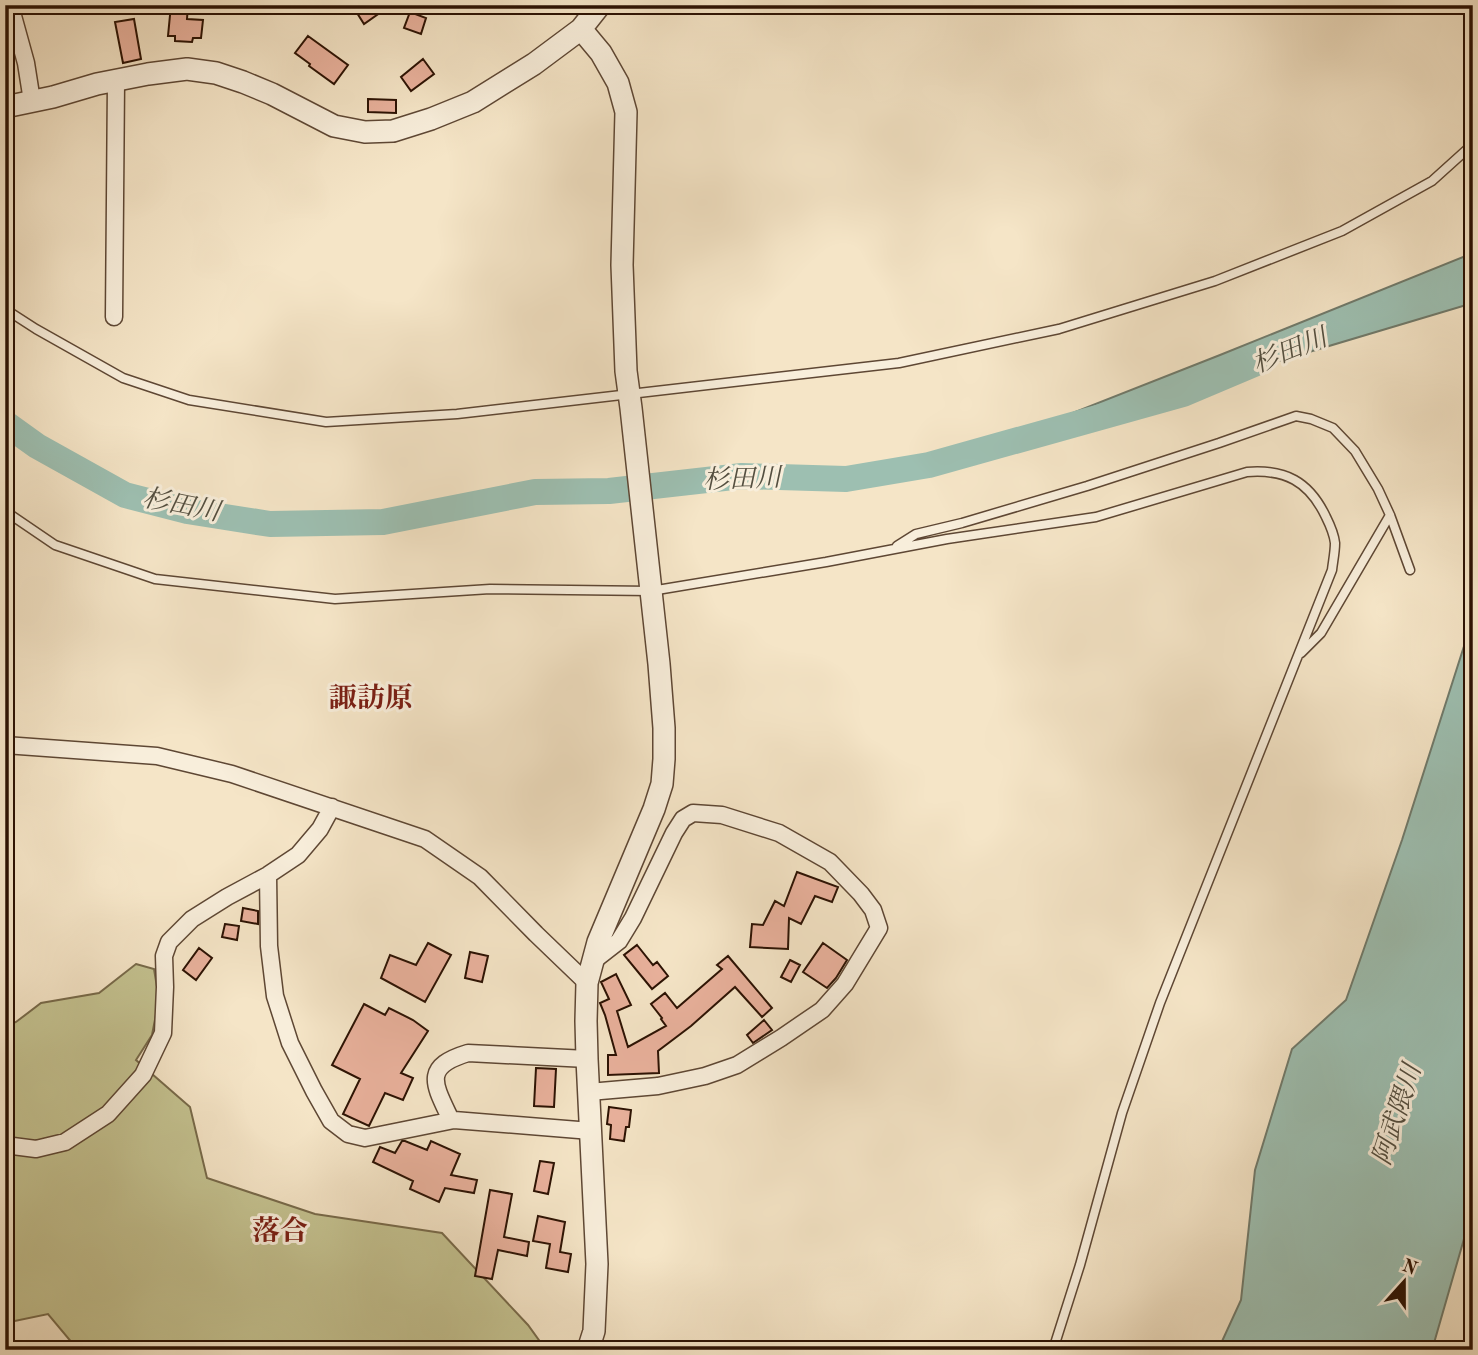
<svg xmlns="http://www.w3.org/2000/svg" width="1478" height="1355" font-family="'Old Standard TT','Noto Serif JP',serif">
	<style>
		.green { fill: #c4c290; stroke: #786a4a; stroke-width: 2 }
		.water { fill: #9dbfb1; stroke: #707a6b; stroke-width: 2 }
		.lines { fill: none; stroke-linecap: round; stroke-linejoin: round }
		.river { stroke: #9dbfb1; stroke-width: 26 }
		.building { fill: #e9b19c; stroke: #2c1203; stroke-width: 2 }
		.service-casing { stroke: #5e4734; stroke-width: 11 }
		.minor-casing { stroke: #5e4734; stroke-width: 19 }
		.tertiary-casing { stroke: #5e4734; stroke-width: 24 }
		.service { stroke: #f8eedb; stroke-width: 8 }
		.minor { stroke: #f8eedb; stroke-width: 16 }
		.tertiary { stroke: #f8eedb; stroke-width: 21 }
		.labels { text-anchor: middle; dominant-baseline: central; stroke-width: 6; stroke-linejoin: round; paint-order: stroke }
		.water-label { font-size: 26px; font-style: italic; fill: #544f40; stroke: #f8eedb }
		.quarter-label { font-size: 28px; font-weight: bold; fill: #7a1f14; stroke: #f8eedb }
	</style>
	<rect width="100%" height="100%" fill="#f5e5c7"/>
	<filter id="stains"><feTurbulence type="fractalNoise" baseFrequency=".00286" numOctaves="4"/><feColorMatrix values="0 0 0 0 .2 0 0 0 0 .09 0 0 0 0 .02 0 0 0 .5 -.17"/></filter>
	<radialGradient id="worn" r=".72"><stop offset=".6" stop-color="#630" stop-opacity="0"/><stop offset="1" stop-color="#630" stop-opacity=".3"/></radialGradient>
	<path class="green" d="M136 964 154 969 159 999 152 1035 136 1060 190 1107 207 1178 315 1214 442 1233 528 1325 546 1350H78L48 1314 5 1323V1027L16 1022 41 1003 99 993Z"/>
	<path class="water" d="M1473 253V303L971 453 1220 355Z
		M1473 618V1203L1468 1225 1432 1350H1218L1241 1300 1255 1170 1292 1049 1346 1000 1402 840Z"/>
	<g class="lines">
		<path class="river" d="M5 423 37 446 125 495 187 511 270 524 383 522 535 492 609 491 742 476 846 479 929 465 1183 394 1254 364"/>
	</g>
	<path class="building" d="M171 5H188L187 19 203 20 201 38H193L192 42 175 41V36H168Z
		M352 5H391L364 24Z
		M410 12 426 18 421 34 404 28Z
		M134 19 141 59 123 63 115 22Z
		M308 36 348 65 334 84 309 66 310 64 295 53Z
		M423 59 434 74 411 91 401 77Z
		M368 99 396 100V113L368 112Z
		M797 872 838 887 832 902 815 896 801 924 789 918 788 949 750 947 752 924 763 925 775 901 784 906Z
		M243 908 258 911V924L241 921Z
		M225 924 239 926 237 940 222 937Z
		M428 943 451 955 425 1002 381 978 390 955 416 965Z
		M823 943 847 960 836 978 827 988 803 972Z
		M637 945 653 965 657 962 668 976 652 989 624 955Z
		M199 948 212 958 196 980 183 970Z
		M470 952 488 956 482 982 465 978Z
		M728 956 772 1008 762 1017 735 987 691 1026 658 1051 659 1073 608 1075V1055H616L605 1015 600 1003 609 999 601 982 616 974 631 1005 617 1011 628 1047 666 1026 661 1019 662 1018 651 1004 665 993 677 1008 722 969 717 965Z
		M790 960 800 965 791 982 781 977Z
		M364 1004 385 1015 389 1008 413 1020 428 1031 401 1073 413 1078 403 1100 385 1093 369 1126 343 1114 360 1079 332 1065Z
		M764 1020 772 1030 753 1043 747 1035Z
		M536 1068 556 1069 554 1107 534 1106Z
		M609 1107 631 1110 629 1127H626L624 1141 610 1139 611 1125 607 1124Z
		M402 1141H405L427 1150 431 1141 460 1154 451 1175 477 1180 474 1193 445 1188 439 1202 410 1189 413 1181 373 1162 380 1147 395 1153Z
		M540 1161 554 1163 548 1194 534 1191Z
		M490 1190 512 1194 504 1237 529 1242 527 1256 498 1250 492 1279 475 1276Z
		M538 1216 565 1222 560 1252 571 1254 568 1272 546 1268 550 1244 533 1241Z"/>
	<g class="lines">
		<g class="service-casing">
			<path id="service" d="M5 309 36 329 123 378 189 400 326 422 457 414 899 363 1059 329 1215 281 1342 231 1432 181 1473 144
				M5 511 55 545 155 579 335 599 490 589 651 591 826 562 947 539 1096 517 1247 472C1285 469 1309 481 1326 517 1330 525 1334 534 1335 543 1335 552 1333 561 1332 570L1160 1003 1122 1113 1080 1265 1053 1350
				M897 546 916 534 962 523 1087 486 1219 443 1296 416 1311 419 1333 428 1355 451 1378 489 1390 515 1410 570
				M1301 653 1321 633 1390 515"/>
		</g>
		<g class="minor-casing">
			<path id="minor" d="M10 5 26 63 32 101
				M114 317 116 81
				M5 745 157 756 232 774 425 839 480 877 536 934 587 983
				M268 875 269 946 275 996 290 1043 314 1091 331 1121 348 1134 365 1138 454 1120 591 1131
				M589 1092 658 1086 705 1076 737 1065 781 1038 822 1010 845 984 879 928 873 910 861 894 830 862 779 833 722 815 693 813 683 819 674 833 633 918 619 941 592 962
				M451 1120C434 1084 422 1067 468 1053L587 1059
				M5 1145 36 1149 65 1142 108 1114 143 1075 163 1033 165 987 164 956 169 942 192 919 227 897 268 875 298 855 320 829 332 807"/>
		</g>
		<g class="tertiary-casing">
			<path id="tertiary" d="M581 29 601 53 618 83 626 112 622 265 626 371 631 408 659 664 664 728V759L662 784 654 809 598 942 587 983 586 1021 587 1059 597 1264 594 1331 588 1350
				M5 107 53 97 97 84 148 74 187 69 216 73 243 82 272 94 334 126 365 132 393 131 431 119 473 102 534 64 581 29 600 5"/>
		</g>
		<use href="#service" class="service"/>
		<use href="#minor" class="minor"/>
		<use href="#tertiary" class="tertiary"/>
	</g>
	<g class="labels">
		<g class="water-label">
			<text transform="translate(1290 352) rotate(-22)">杉田川</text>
			<text transform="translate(742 480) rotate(-2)">杉田川</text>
			<text transform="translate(181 506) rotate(11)">杉田川</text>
			<text transform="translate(1398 1115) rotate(-72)">阿武隈川</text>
		</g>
		<g class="quarter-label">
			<text x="371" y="700">諏訪原</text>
			<text x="280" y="1233">落合</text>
		</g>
	</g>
	<rect width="1478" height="1355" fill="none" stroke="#f5e5c7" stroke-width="28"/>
	<rect x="7" y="7" width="1464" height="1341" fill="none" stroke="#2c1203" stroke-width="3.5"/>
	<rect x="14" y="14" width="1450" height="1327" fill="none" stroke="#2c1203" stroke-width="2"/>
	<g transform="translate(1404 1282) rotate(21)" stroke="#f8eedb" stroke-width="5" paint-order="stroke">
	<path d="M0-5L12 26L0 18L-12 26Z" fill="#2c1203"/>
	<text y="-10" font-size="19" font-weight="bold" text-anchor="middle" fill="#2c1203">N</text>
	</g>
	<rect width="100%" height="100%" filter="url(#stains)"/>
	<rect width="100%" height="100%" fill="url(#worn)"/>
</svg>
